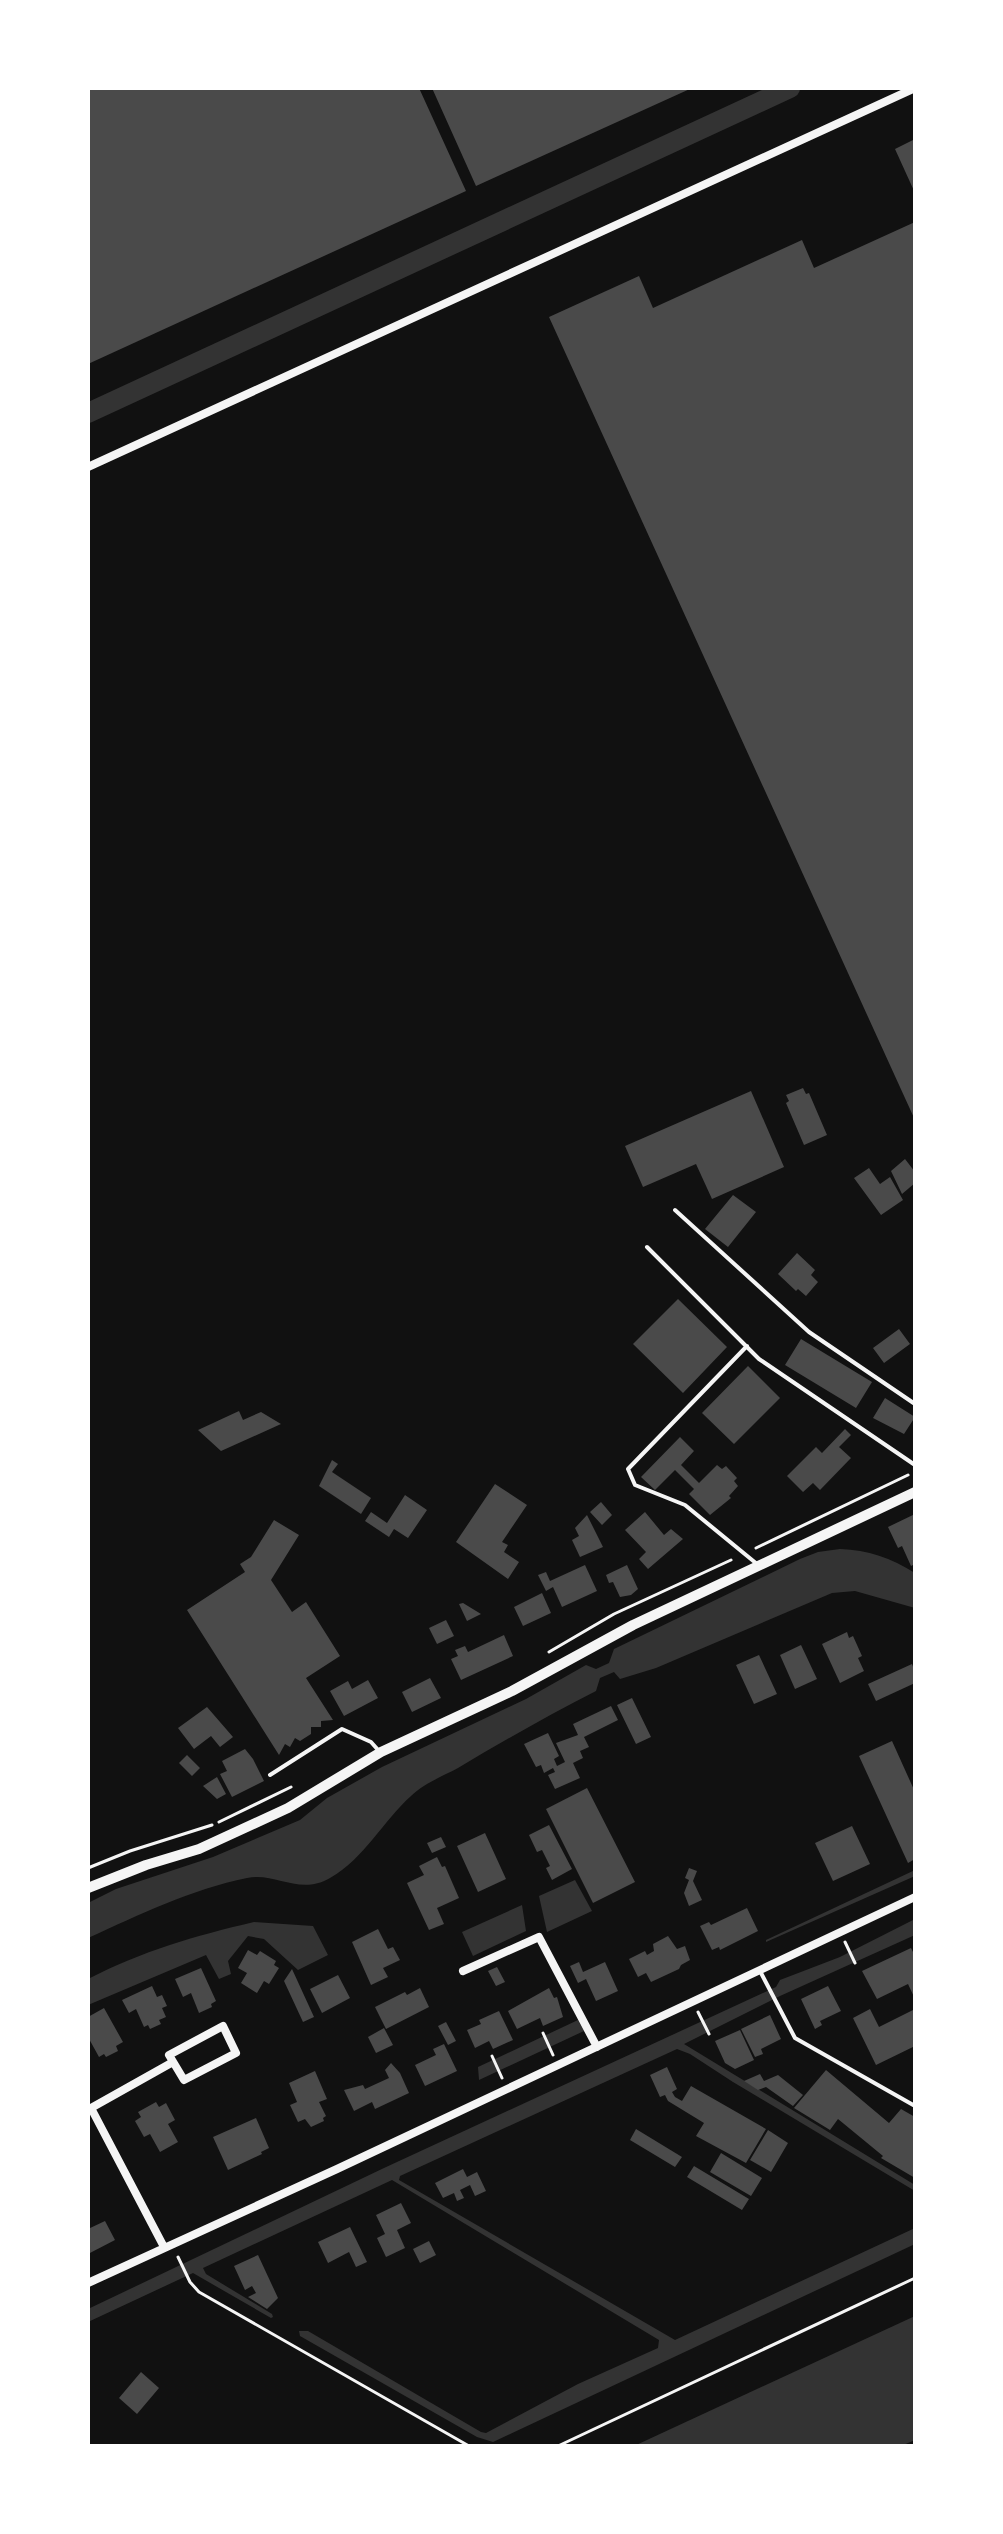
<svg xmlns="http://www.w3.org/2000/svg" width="1003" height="2534" font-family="'Noto Sans',sans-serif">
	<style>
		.water { fill: #333 }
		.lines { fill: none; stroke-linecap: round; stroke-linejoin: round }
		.canal { stroke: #333; stroke-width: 20 }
		.building { fill: #4a4a4a }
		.path { stroke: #f5f5f5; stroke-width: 3 }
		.service { stroke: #f5f5f5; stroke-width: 4 }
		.minor { stroke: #f5f5f5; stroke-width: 8 }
		.tertiary { stroke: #f5f5f5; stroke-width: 10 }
	</style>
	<rect width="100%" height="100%" fill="#111"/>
	<path class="water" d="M840 1549C868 1550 891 1558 915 1573V1608L855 1591 832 1593 656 1668 620 1679 614 1672 600 1678 596 1691C549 1715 503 1741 458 1768 443 1776 423 1784 411 1796 383 1821 364 1859 330 1878 299 1896 276 1872 247 1878 192 1889 139 1915 88 1938V1903L116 1889 213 1857 300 1820 327 1798 382 1767 526 1699 586 1665 596 1669 609 1663 614 1649 800 1559 818 1552Z
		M915 1870V1876L766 1942V1940Z
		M575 1880 592 1911 547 1932 539 1896Z
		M522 1905 526 1931 473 1956 462 1932Z
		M915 1919V1935L780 1996 684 2044 915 2185V2191L733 2082 690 2054 677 2049 400 2176 399 2180 675 2340 915 2228V2244L493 2442 477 2437 300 2336 299 2331H308L481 2432 486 2433 578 2384 658 2348 659 2340 392 2180 203 2268 206 2274 272 2314 273 2317 271 2318 193 2273 88 2322V2309L384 2168 776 1987 780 1980 840 1957Z
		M254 1922 313 1926 328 1955 298 1970 264 1939 248 1936 228 1961 231 1974 219 1979 206 1955 88 2005V1979C143 1951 194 1936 254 1922Z
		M578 2020 584 2031 479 2080 478 2067Z
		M915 2316V2440L901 2446H634Z"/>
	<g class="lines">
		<path class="canal" d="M88 413 790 88"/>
	</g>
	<path class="building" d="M88 88H419L466 191 88 364Z
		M432 88H692L476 186Z
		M915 139V193L895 149Z
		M915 222V1120L549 317 639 276 653 308 802 240 814 268Z
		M803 1088 806 1094 809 1093 827 1135 804 1145 786 1103 789 1101 786 1095Z
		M751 1091 784 1167 712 1199 696 1164 643 1187 625 1146Z
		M905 1159 915 1172V1183L902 1194 891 1171Z
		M869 1168 880 1184 890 1177 903 1200 881 1215 854 1178Z
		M733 1195 756 1212 728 1247 705 1229Z
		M797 1253 815 1270 811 1275 818 1282 806 1296 798 1289 796 1291 778 1274Z
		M678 1299 727 1347 683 1393 633 1344Z
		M899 1329 910 1344 884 1363 873 1348Z
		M801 1339 872 1382 856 1408 785 1365Z
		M748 1366 780 1398 734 1444 702 1413Z
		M885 1398 915 1417 904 1434 873 1418Z
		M239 1411 243 1420 261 1412 281 1424 221 1451 198 1430Z
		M845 1429 851 1435 839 1447 851 1458 820 1490 813 1483 803 1492 787 1476 816 1447 822 1453Z
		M680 1437 694 1451 681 1465 699 1483 717 1465 722 1469 726 1466 737 1478 734 1481 738 1486 729 1496 731 1498 710 1515 689 1494 694 1489 675 1470 655 1490 641 1477Z
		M332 1460 338 1464 332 1472 371 1498 361 1514 319 1486Z
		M495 1484 527 1505 502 1542 508 1545 504 1552 519 1562 508 1579 456 1542Z
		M405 1495 427 1510 408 1538 394 1529 389 1537 365 1521 371 1512 387 1523Z
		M601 1502 612 1515 602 1525 590 1512Z
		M645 1512 664 1535 671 1529 683 1539 648 1569 639 1559 646 1552 625 1530Z
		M915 1514V1564L911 1566 902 1546 898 1548 888 1527Z
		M587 1515 603 1547 580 1557 572 1540 579 1536 575 1528Z
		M274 1520 299 1535 271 1580 292 1612 306 1602 340 1656 306 1678 333 1720 321 1721V1727H311V1734L300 1741 295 1738 290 1747 285 1744 279 1755 187 1610 245 1572 240 1564 251 1557Z
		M585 1565 597 1591 562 1607 553 1587 546 1591 538 1575 546 1572 550 1581Z
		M627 1565 638 1589 631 1595 620 1597 613 1582 609 1583 606 1575Z
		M542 1593 551 1613 523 1626 514 1607Z
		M463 1603 481 1614 467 1621 459 1604Z
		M446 1620 454 1636 437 1644 429 1628Z
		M847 1632 849 1638 853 1636 862 1656 858 1658 864 1671 840 1683 822 1644Z
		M504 1635 513 1656 461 1680 451 1659 458 1656 455 1650 465 1646 468 1652Z
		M801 1645 817 1679 795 1689 780 1655Z
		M759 1655 777 1694 754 1704 736 1665Z
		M912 1664 915 1672V1683L876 1701 868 1684Z
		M430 1678 441 1698 412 1712 402 1692Z
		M368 1680 378 1698 344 1716 330 1691 348 1681 352 1689Z
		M632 1698 651 1737 636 1744 617 1705Z
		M611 1706 618 1720 584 1737 589 1747 580 1751 583 1758 573 1763 580 1778 555 1789 548 1775 555 1772 553 1768 544 1773 541 1765 536 1767 524 1744 548 1733 559 1756 554 1759 557 1766 565 1762 556 1743 578 1735 573 1724Z
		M207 1707 233 1737 220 1747 211 1736 194 1749 178 1728Z
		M892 1741 915 1792V1859L908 1863 859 1756Z
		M245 1749 253 1759 264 1781 232 1797 220 1774 227 1771 222 1761Z
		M187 1755 200 1768 192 1776 179 1763Z
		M217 1777 226 1794 217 1799 203 1786Z
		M587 1788 635 1882 593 1903 546 1809Z
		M549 1825 572 1869 552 1880 546 1868 550 1866 542 1850 537 1852 529 1835Z
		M852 1826 870 1864 833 1881 815 1843Z
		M485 1833 506 1879 478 1892 457 1846Z
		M441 1837 446 1847 432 1853 427 1843Z
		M437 1857 442 1867 445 1866 459 1898 437 1908 444 1924 429 1930 407 1883 424 1875 419 1866Z
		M689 1868 697 1871 693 1881 702 1900 689 1906 684 1893 689 1880 685 1878Z
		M747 1908 758 1931 720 1950 719 1947 712 1950 700 1926 709 1922 711 1925Z
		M378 1929 388 1949 393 1947 400 1960 383 1968 388 1977 371 1985 352 1942Z
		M668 1936 677 1949 685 1946 690 1960 681 1965 679 1969 651 1982 646 1973 638 1977 629 1959 645 1951 647 1955 654 1951 653 1944Z
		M911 1948 915 1956V1999L908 1984 877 1999 862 1971Z
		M248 1950 257 1955 260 1951 276 1961 274 1965 279 1968 269 1984 264 1981 257 1993 241 1983 247 1973 238 1968Z
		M579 1962 583 1972 605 1962 618 1991 596 2001 586 1979 578 1983 570 1966Z
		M497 1967 505 1982 496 1986 488 1971Z
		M201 1968 216 2001 211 2004 212 2007 199 2013 191 1993 183 1997 175 1979Z
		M292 1969 314 2017 303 2022 284 1981Z
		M338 1975 350 1998 322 2013 310 1989Z
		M152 1986 157 1997 162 1995 167 2006 162 2008 166 2017 159 2020 161 2024 150 2029 148 2025 144 2027 136 2009 129 2013 122 2000Z
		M828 1986 841 2011 820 2021 822 2025 815 2029 801 1999Z
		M420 1988 429 2007 386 2029 375 2007 405 1992 407 1995Z
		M549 1988 554 1998 557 1997 563 2017 543 2026 540 2018 517 2029 508 2011Z
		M104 2008 123 2042 116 2046 118 2051 106 2057 104 2054 99 2057 88 2037V2017Z
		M870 2009 879 2027 915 2009V2046L876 2065 853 2018Z
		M499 2011 513 2040 493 2049 489 2041 475 2048 467 2030 481 2024 479 2020Z
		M770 2015 781 2039 761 2049 763 2054 755 2057 741 2029Z
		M446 2022 456 2041 448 2045 438 2026Z
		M384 2028 393 2045 376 2053 368 2037Z
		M740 2030 754 2060 735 2069 725 2063 715 2041Z
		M444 2044 457 2071 425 2086 415 2065 436 2055 433 2049Z
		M391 2063 400 2073 409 2093 375 2109 372 2102 354 2111 344 2090 363 2085 365 2089 389 2078 385 2070Z
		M667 2067 677 2089 672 2092 675 2097 682 2101 691 2086 766 2129 746 2163 696 2136 704 2123 668 2101 665 2095 660 2097 650 2075Z
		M826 2070 889 2123 901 2109 915 2117V2178L881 2158 883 2156 838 2119 830 2130 794 2108Z
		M315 2071 327 2099 319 2102 326 2116 323 2118 324 2121 311 2127 305 2119 298 2122 290 2105 297 2102 289 2083Z
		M760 2074 764 2081 778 2075 803 2095 793 2106 766 2087 758 2090 744 2081Z
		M156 2102 159 2107 166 2103 175 2120 168 2124 178 2142 160 2152 150 2134 144 2137 135 2121 141 2117 138 2112Z
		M256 2118 269 2148 261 2152 262 2154 228 2170 213 2137Z
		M636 2129 682 2157 675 2167 630 2140Z
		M768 2130 788 2143 771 2172 750 2160Z
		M721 2153 762 2178 751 2196 710 2172Z
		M694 2166 749 2199 742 2210 687 2177Z
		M463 2169 467 2177 477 2172 486 2191 475 2196 470 2185 460 2190 464 2198 457 2201 454 2193 443 2198 435 2183Z
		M401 2203 411 2223 397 2230 405 2248 386 2257 377 2238 385 2234 376 2215Z
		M105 2221 115 2240 88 2254V2229Z
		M350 2227 367 2262 356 2267 349 2252 328 2263 318 2242Z
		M429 2241 436 2255 420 2263 413 2249Z
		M258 2255 278 2298 267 2309 248 2297 256 2293 252 2286 245 2290 234 2266Z
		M141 2372 159 2388 137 2414 119 2398Z"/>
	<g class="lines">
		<path class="path" d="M756 1548 908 1475
			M549 1652 614 1614 731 1560
			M219 1822 291 1787
			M88 1868 130 1851 212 1825
			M845 1942 855 1963
			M698 2012 709 2034
			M543 2033 553 2055
			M492 2056 502 2078
			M178 2257 190 2282 199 2292 469 2446
			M558 2446 915 2278"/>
		<path class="service" d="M675 1210 809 1332 915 1404
			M647 1247 759 1359 915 1465
			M747 1346 628 1469 635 1485 685 1505 757 1564
			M270 1775 342 1729 371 1742 379 1751
			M760 1971 795 2038 915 2106"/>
		<path class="minor" d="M88 467 915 88
			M463 1971 539 1937 597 2047
			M223 2026 236 2053 184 2080 169 2055Z
			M164 2247 91 2108 173 2062
			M88 2283 337 2169 915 1897"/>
		<path class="tertiary" d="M88 1888 146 1865 199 1849 288 1808 381 1752 512 1691 633 1625 915 1492"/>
	</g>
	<rect width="1003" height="2534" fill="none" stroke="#ffffff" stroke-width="180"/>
</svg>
